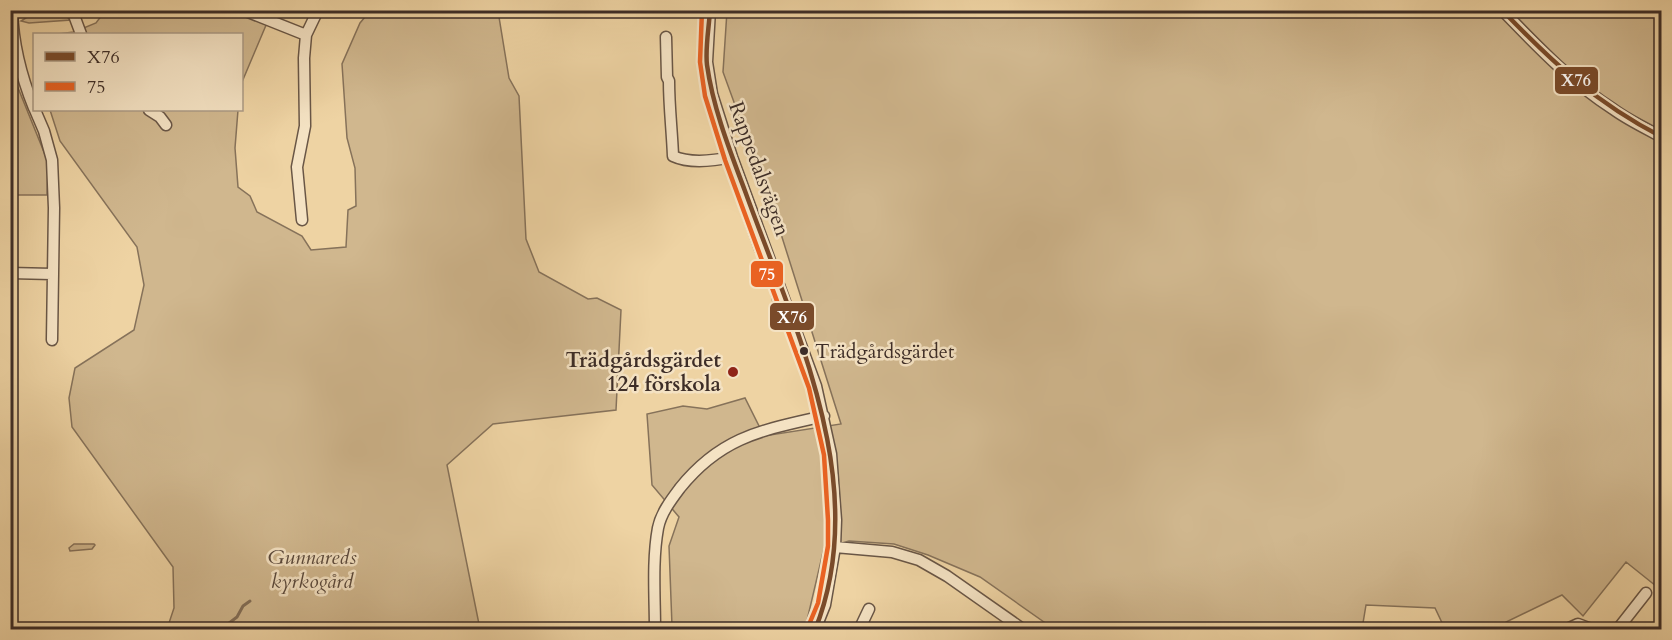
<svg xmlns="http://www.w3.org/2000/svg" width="1672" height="640" font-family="Cardo,serif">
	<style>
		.green { fill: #d0b78e; stroke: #86725a; stroke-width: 1.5 }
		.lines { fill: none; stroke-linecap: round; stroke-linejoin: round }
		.stream { stroke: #836f58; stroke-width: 3 }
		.minor-casing { stroke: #695646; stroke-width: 13 }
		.minor { stroke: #f4e2c3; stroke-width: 10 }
		.bus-1-casing { stroke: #f4e2c3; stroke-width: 9 }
		.bus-2-casing { stroke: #f4e2c3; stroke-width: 9 }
		.bus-1 { stroke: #7a4b2a; stroke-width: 4.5 }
		.bus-2 { stroke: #e96222; stroke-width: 4.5 }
		.bus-dot { fill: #3d2d27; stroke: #f4e2c3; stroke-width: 2 }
		.poi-dot { fill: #8f2418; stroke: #f4e2c3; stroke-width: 2 }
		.labels { text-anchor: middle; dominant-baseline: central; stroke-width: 5; stroke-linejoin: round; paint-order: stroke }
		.bus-label { font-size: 20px; fill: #3d2d27; stroke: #f4e2c3; text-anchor: start }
		.street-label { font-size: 21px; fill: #3d2d27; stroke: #f4e2c3 }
		.poi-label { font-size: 21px; font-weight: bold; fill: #3d2d27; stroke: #f4e2c3; text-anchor: end }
		.park-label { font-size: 21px; font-style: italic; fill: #5a493c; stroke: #f4e2c3 }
		.line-badge { stroke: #f4e2c3; stroke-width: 2 }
		.badge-label { font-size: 16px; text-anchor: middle; font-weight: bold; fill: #fff }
	</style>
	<rect width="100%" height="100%" fill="#eed3a3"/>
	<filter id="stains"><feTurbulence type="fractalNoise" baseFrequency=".00333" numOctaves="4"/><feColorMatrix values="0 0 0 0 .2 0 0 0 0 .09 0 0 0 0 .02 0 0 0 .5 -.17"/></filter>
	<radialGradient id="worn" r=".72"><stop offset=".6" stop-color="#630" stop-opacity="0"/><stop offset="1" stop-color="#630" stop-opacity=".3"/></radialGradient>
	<path class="green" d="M105 11H272L242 82V34H57L74 32 96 23Z
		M370 11H498L509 78 519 96 526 239 539 272 588 299 597 298 621 310 616 410 493 424 447 465 480 629H167L174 608 173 567 72 427 69 398 75 368 134 330 144 285 137 247 60 141 50 110H238L235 148 238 187 250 196 257 212 302 236 311 250 346 247 348 210 356 206 355 168 347 138 342 64 360 23Z
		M727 11H1661L1662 116 1657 123 1662 126 1661 590 1626 562 1583 616 1562 595 1506 622 1503 629H1445L1435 608 1366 605 1362 629H1054L980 577 928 555 894 544 849 541 824 548 805 629H676L672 626 669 546 679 517 652 485 647 414 683 406 707 409 745 398 764 436 841 424 775 215 723 72Z
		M54 15 66 16 70 20 29 23 21 21 29 16Z
		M10 68 48 162 47 195H11Z
		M727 164 730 167 760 250 758 252H755L726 170Z
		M773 293 776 296 785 327 779 328 771 294Z
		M74 544H94L95 545 92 549 70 551 69 548Z"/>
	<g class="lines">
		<path class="stream" d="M220 630 237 617 243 606 250 601"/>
		<g class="minor-casing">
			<path id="minor" d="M12 10C13 45 21 76 34 108
				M27 10H63
				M72 10 81 34
				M243 10 306 35
				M710 10 707 62 712 94 732 157 816 386 831 454 836 520 835 547 825 605 815 630
				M1502 10C1537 46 1571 82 1613 109 1628 120 1645 128 1662 137
				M666 37 667 77 669 81C669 107 672 130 673 156 690 164 713 161 732 157
				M35 110 44 131 52 160 54 208 52 340
				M149 110 160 117 166 125
				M302 220 297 167 305 126 304 58 306 35 318 10
				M10 273 52 274
				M835 547 892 552 919 560 947 576 1024 630
				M655 630C655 597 652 561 658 528 661 513 671 500 680 488 722 436 763 430 824 416
				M859 630 869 609
				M1565 630 1578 624 1594 630
				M1617 630 1646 593"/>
		</g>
		<use href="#minor" class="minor"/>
		<g class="bus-1-casing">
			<path id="bus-1" d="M710 10C709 28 705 48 707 65 713 108 730 151 745 191 794 327 873 485 815 630
				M1502 10C1553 63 1596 103 1662 137"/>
		</g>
		<g class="bus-2-casing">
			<path id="bus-2" d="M702 10 700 62 705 96 725 160 809 388 824 455 828 520V546L818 603 808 627"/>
		</g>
		<use href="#bus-1" class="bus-1"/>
		<use href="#bus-2" class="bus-2"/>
	</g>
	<circle class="bus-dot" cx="804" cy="351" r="5"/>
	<circle class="poi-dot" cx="733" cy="372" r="6"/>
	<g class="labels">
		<g class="bus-label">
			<text x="815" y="351">Trädgårdsgärdet</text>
		</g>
		<g class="street-label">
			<text transform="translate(759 169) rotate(70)">Rappedalsvägen</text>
		</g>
		<g class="poi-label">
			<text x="721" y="360">Trädgårdsgärdet<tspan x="721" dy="24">124 förskola</tspan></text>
		</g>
		<g class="park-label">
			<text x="312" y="557">Gunnareds<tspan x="312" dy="24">kyrkogård</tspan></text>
		</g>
	</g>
	<g class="line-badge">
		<rect x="1554" y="66" width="45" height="29" rx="6" fill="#7a4b2a"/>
		<rect x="750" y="260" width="34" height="28" rx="6" fill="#e96222"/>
		<rect x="769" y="302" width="46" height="29" rx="6" fill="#7a4b2a"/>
	</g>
	<g class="badge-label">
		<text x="1576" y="86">X76</text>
		<text x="767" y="280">75</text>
		<text x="792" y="323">X76</text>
	</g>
	<rect width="1672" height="640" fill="none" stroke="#eed3a3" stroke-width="36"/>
	<rect x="12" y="12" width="1648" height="616" fill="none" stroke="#3d2d27" stroke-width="3"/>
	<rect x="18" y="18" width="1636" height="604" fill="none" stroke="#3d2d27" stroke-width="1.5"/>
	<rect x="33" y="33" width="210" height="78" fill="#f4e2c3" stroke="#ab9a85" stroke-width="1.5"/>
	<rect x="45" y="52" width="30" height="9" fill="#7a4b2a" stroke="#ab9a85" stroke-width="1.5"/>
	<text x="87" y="63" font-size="18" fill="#3d2d27">X76</text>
	<rect x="45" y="82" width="30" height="9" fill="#e96222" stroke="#ab9a85" stroke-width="1.5"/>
	<text x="87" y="93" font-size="18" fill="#3d2d27">75</text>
	<rect width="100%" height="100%" filter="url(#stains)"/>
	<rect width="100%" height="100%" fill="url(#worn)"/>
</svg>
